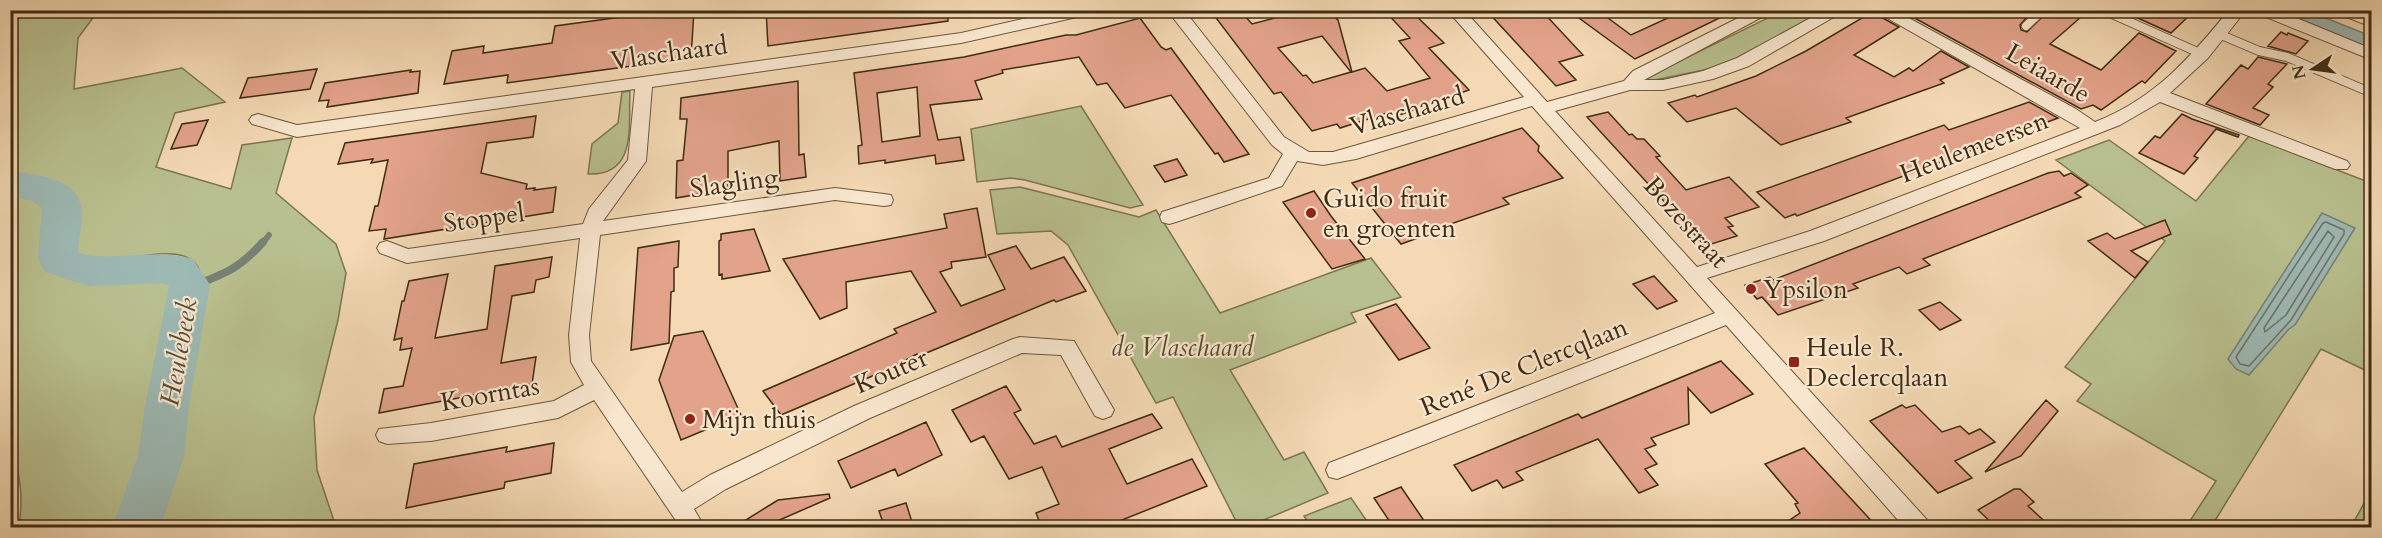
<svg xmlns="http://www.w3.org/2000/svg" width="2382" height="538" font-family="Cardo,serif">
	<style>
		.green { fill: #b9c08f; stroke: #7c7651; stroke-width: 1.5 }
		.water { fill: #9db9b4; stroke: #778174; stroke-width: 1.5 }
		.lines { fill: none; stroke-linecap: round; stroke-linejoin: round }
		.shore { stroke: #6e7264; stroke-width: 1.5 }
		.stream-far1 { stroke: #778174; stroke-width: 6 }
		.stream { stroke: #778174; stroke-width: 8 }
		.river { fill: #9db9b4; fill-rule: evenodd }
		.building { fill: #e3a38b; stroke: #3e2c13; stroke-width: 1.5; fill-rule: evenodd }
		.lane-casing { stroke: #6c573b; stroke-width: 10 }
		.street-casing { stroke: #6c573b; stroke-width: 2 }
		.lane { stroke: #f8e6ce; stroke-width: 8 }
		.street { fill: #f8e6ce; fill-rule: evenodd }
		.poi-dot { fill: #8f2418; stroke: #f8e6ce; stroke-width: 2 }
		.labels { text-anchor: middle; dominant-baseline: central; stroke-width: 4.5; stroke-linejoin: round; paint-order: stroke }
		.street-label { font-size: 26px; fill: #3e2c13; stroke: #f8e6ce }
		.poi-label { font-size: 26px; fill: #3e2c13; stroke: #f8e6ce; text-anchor: start }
		.park-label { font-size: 26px; font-style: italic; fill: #574a2c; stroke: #f8e6ce }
		.water-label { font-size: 27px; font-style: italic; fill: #564f3b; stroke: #f8e6ce }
	</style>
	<rect width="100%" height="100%" fill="#f4d9b4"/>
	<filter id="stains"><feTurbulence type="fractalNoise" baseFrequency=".00333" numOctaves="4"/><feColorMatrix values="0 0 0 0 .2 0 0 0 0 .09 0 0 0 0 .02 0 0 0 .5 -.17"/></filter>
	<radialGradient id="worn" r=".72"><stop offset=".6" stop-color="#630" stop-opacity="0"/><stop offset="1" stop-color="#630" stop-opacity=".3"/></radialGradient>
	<path class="green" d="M10 11H98L78 38 74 89 182 68 225 102 175 113 156 167 231 189 242 145 292 138 276 193 336 244 346 273 338 320 314 417 317 470 336 527H144C174 450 184 367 202 286 200 281 200 272 198 267 182 237 106 268 79 263 75 262 70 259 66 257L70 246 69 203 59 190 11 179Z
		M1782 11H1827L1732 61 1704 70 1650 81 1645 78Z
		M630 91C628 125 638 176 588 174L592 144 618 123 622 92Z
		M1081 106 1143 205 1130 208 1025 180 1011 178 977 182 971 129Z
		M2249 136 2371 183V373L2321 349 2211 527H2186L2216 481 2077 401 2091 384 2065 367 2165 241 2056 160 2109 140 2196 201Z
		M1020 187 1139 217 1156 210 1220 313 1371 258 1401 297 1351 313 1356 322 1230 370 1284 460 1304 452 1328 493 1247 527H1239L1173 397 1156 403 1068 245 1051 231 997 234 990 190Z
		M11 189 34 195 53 210 45 265 54 272 76 279H115L138 272 158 271 176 282 180 294 176 323 164 369 153 453 128 527H19C22 506 23 472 10 454Z
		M2368 496 2371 498V527H2351Z
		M1351 498 1371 527H1311L1304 516Z"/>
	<path class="water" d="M2283 11H2308L2371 36V49L2303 22Z
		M2322 213 2355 228 2295 325 2289 329 2249 375 2236 369 2228 359Z"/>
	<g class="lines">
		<path class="shore" d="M2326 222 2344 230V234L2291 320 2249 366 2240 364 2236 357 2323 223Z
			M2328 231 2334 237 2286 315 2265 332 2264 328Z"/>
		<path class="stream-far1" d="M262 244 269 235"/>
		<path class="stream" d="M190 287C224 274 238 270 263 242"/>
		<path class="river" d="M10 171C33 175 71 176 80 202 85 217 78 238 78 253 116 263 155 247 193 259L210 285 189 406 184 456 160 528H112L138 456 145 406 169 286 163 283 89 286 45 272 39 262 38 255 42 208 33 201 10 197Z"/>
	</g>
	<path class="building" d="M674 10H694L691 58 507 83 508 75 444 84 452 51 484 46 483 53 552 43 555 26Z
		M766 10H947L948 21 768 46Z
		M1210 10H1236L1241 16 1244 15 1252 24 1306 10H1325L1338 20 1352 72 1365 68 1387 91 1430 78 1399 41 1410 38 1384 10H1410L1444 43 1429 48 1469 90 1391 118 1387 113 1340 128 1337 124 1312 131 1281 92 1274 94ZM1322 36 1351 72 1313 83 1306 75 1303 76 1278 48Z
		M1486 10H1541L1583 55 1559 62 1576 80 1556 86Z
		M1568 10H1597L1631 35 1685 10H1736L1635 59Z
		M1900 10H2033L2020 25 2021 30 2027 32 2049 10H2089L2050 44 2101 70 2139 33 2176 51 2145 83 2142 81 2101 110 2093 105 2081 109Z
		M2120 10H2195L2171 33Z
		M1872 12 1899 27 1854 55 1894 77 1909 68 1913 71 1941 51 1969 67 1940 80 1944 83 1846 118 1851 122 1781 145 1736 108 1687 122 1668 103 1695 95 1697 97 1756 76 1806 51Z
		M1140 18 1161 47 1166 50 1171 48 1249 154 1224 162 1218 153 1215 154 1171 95 1125 108 1107 83 1097 85 1079 57 1002 70 1003 73 975 81 982 99 930 105 938 140 960 137 964 160 936 164 935 155 885 163V160L859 164 858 146 862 145 854 73 964 57 1066 35H1076ZM917 87 920 136 882 142 877 93Z
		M2281 32 2287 35 2288 33 2308 41 2296 54 2268 46Z
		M2258 57 2287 64 2268 84 2273 87 2253 108 2269 115 2260 125 2206 104 2241 65 2248 69Z
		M317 69 310 89 240 98 248 78Z
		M411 70 410 72 420 71 418 93 327 107 329 100 319 101 325 83Z
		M798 81 799 155 804 154 806 177 780 181 779 141 728 151V189L676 198 677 161 683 160 687 119H680L681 98Z
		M2029 102 2058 118 1797 216 1795 214 1785 218 1757 192 1944 125 1949 130Z
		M1608 112 1629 135 1632 134 1637 139H1644L1660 156 1656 157 1686 190 1729 177 1759 207 1725 218 1733 226 1728 227 1737 236 1705 246 1587 117Z
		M2182 114 2192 119 2239 135 2238 137 2216 129 2194 156 2198 158 2184 174 2139 153 2155 136 2160 138Z
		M536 116 533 137 487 143 481 173 527 184 526 189 535 188 534 190 556 187 553 212 384 239 386 229 369 231 375 206H378L388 160 371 163 373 159 338 164 345 143Z
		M208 120 197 145 171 149 182 124Z
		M1522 128 1539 146 1538 151 1563 178 1503 198 1509 204 1430 231 1432 233 1401 244 1352 183Z
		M1177 159 1187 175 1165 182 1154 166Z
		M2059 171 2064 176 2071 173 2088 185 2075 193 2081 197 1923 259 1930 265 1907 274 1899 267 1853 284 1858 288 1778 315 1762 297 1757 299 1745 285 1770 277 1773 280 2048 173Z
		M1314 191 1331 216 1365 259 1332 269 1283 202Z
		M977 208 986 257 951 262 952 268 940 272 961 306 1005 289 988 255 1016 246 1031 269 1064 257 1086 291 1056 302 1054 300 919 356 917 354 891 368 781 415 763 391 897 333 894 329 936 312 911 271 846 282 847 308 820 319 783 259 947 228 944 214Z
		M2165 220 2171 234 2131 251 2148 262 2135 278 2088 241 2107 233 2115 239Z
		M754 229 770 271 722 279V274L719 275V241L721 240V234Z
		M679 241 678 267 674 268V291L671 292 669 343 631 350 638 248Z
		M552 257 549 277 536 280 534 292 512 296 501 363 536 357 532 384 379 413 384 389 403 386 412 348 400 350 402 338 394 340 402 301H404L409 281 448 274 435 338 487 329 495 266Z
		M1654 276 1677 301 1657 309 1633 284Z
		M1940 302 1961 320 1940 330 1919 310Z
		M1396 304 1430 348 1399 360 1366 315Z
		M703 331 741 415 681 440 659 380 674 336Z
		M1721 361 1753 394 1711 413 1688 388 1689 424 1651 438 1656 445 1645 449 1657 464 1645 469 1658 485 1639 493 1598 439 1516 472 1523 480 1503 488 1497 480 1472 491 1454 465 1578 414 1582 418Z
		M1006 386 1021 410 1014 413 1034 444 1056 436 1062 447 1152 414 1162 428 1109 449 1127 484 1192 459 1207 486 1102 528H1042L1036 513 1059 504 1042 467 1009 479 984 436 971 442 952 410Z
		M2046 400 2058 411 2021 456 1985 472Z
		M1902 405 1906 408 1915 405 1942 432 1960 426 1969 434 1980 429 1995 442 1955 461 1972 478 1938 493 1870 421Z
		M926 422 942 455 898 476 895 469 851 488 838 461Z
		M554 443 551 473 505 482 504 488 406 508 414 464 507 447 506 452Z
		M1804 448 1830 476 1878 528H1778L1800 513 1795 504 1798 503 1765 464Z
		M1401 487 1429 528H1394L1374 498Z
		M2014 489H2020L2034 502 2028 506 2052 528H1997L1978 510Z
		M829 494 830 498 761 528H733L778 500Z
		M906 503 912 522 910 523 911 528H885L879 511Z"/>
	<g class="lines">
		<g class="lane-casing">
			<path id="lane" d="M2103 10 2202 54
				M2026 26 2043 10
				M2219 34 2259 51 2287 57 2372 93"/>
		</g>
		<g class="street-casing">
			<path id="street" d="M1062 10H1094L1086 15 961 43 652 87 646 161 603 221 835 188 884 194 891 195 893 200 891 205 884 206 835 200 600 235 589 335 591 361 682 492 710 475 854 406 1013 339 1020 337 1074 341 1114 410 1111 416 1103 419 1095 416 1061 355 1022 353 870 418 726 489 694 509 705 528H681L594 400 558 418 431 441 387 444 379 441 376 435 379 429 431 423 554 401 584 385 571 362 569 335 580 238 407 263 380 253 377 248 380 243 387 241 408 249 583 224 589 209 628 160 635 89 297 137 252 124 249 120 252 116 258 114 297 125 961 33Z
				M1167 10H1184L1284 137 1309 152H1333L1524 97 1447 10H1464L1547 102 1624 81 1633 71 1754 10H1775L1644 80H1663L1703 71 1737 58 1825 10H1846L1749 66 1713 79 1663 90H1630L1555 111 1697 267 1810 231 2080 128 1873 10H1894L2076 109 2095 122C2154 99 2190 58 2229 10H2246L2208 58 2170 93 2347 161 2350 165 2347 169H2335L2160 102 2120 125 1824 241 1707 278 1928 521 1931 528H1905L1726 325 1337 479 1329 477 1326 470 1329 463 1715 313 1532 106 1356 159 1323 165 1297 161 1282 186 1176 222 1169 224 1162 222 1160 217 1162 212 1269 178 1283 154 1272 145Z
				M2254 10H2277L2372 49V60L2256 13Z
				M2334 10H2357L2372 16V27L2336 13Z"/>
		</g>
		<use href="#lane" class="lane"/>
		<use href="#street" class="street"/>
	</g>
	<g class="poi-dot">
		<circle cx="1311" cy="213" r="6"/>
		<circle cx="1751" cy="289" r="6"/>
		<rect x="1788" y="356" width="12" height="12" rx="3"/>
		<circle cx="690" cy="419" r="6"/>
	</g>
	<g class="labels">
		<g class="street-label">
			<text transform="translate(669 53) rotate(-8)">Vlaschaard</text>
			<text transform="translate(2048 73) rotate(30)">Leiaarde</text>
			<text transform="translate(1407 111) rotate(-16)">Vlaschaard</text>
			<text transform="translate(1974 147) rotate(-21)">Heulemeersen</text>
			<text transform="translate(734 183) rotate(-8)">Slagling</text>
			<text transform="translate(484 218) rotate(-8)">Stoppel</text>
			<text transform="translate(1686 222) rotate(48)">Bozestraat</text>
			<text transform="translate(1524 367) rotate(-22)">René De Clercqlaan</text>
			<text transform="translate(891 371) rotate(-23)">Kouter</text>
			<text transform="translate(490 394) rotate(-10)">Koorntas</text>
		</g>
		<g class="poi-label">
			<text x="1323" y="198">Guido fruit<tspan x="1323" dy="30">en groenten</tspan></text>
			<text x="1763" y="289">Ypsilon</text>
			<text x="1806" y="347">Heule R.<tspan x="1806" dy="30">Declercqlaan</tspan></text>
			<text x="702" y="419">Mijn thuis</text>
		</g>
		<g class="park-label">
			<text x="1182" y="347">de Vlaschaard</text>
		</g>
		<g class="water-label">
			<text transform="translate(179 352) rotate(-80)">Heulebeek</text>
		</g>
	</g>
	<rect width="2382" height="538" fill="none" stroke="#f4d9b4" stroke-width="36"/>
	<rect x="12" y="12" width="2358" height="514" fill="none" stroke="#3e2c13" stroke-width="3"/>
	<rect x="18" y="18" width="2346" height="502" fill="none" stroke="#3e2c13" stroke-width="1.5"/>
	<g transform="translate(2313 69) rotate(257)" stroke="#f8e6ce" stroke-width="4.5" paint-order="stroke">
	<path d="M0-4.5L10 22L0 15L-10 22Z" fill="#3e2c13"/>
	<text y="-9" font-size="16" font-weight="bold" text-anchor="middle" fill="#3e2c13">N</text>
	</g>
	<rect width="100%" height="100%" filter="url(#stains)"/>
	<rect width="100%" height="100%" fill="url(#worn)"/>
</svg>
